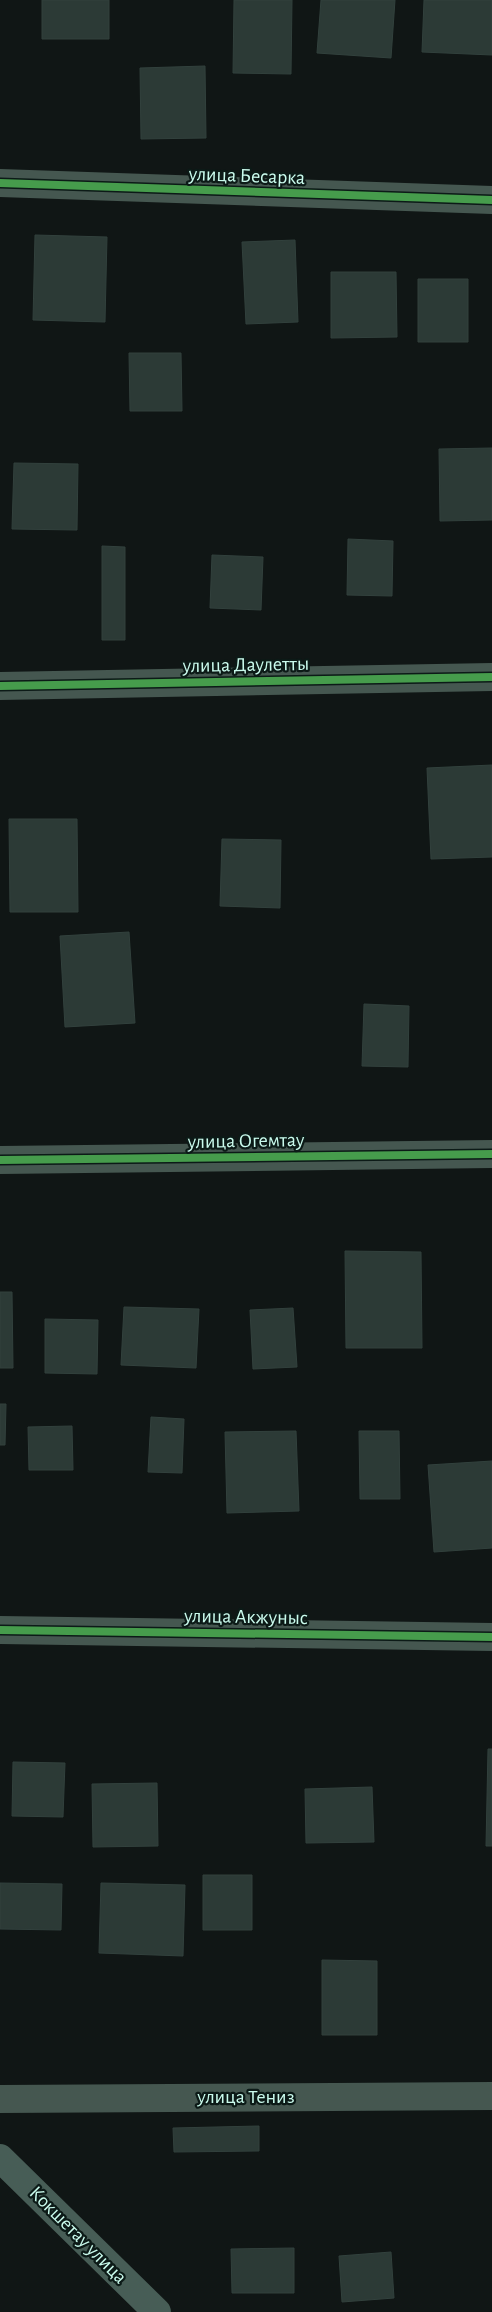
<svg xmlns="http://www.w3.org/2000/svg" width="492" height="2312" font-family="'Alegreya Sans',sans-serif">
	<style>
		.building { fill: #2c3a36; stroke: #32413d }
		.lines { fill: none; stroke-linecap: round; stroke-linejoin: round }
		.minor { stroke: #455750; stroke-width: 28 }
		.secondary { stroke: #475d56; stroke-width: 28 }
		.cycleway-casing { stroke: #0c1a17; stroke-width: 11 }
		.cycleway { stroke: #469c4c; stroke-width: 8 }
		.labels { text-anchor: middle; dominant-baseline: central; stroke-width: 4.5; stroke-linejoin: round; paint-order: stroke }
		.street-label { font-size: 20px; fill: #cafbed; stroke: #0c1a17 }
	</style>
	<rect width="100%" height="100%" fill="#101615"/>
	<path class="building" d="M42 0H109V39H42Z
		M234 0H292L291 74 233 73Z
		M321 0H395L391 58 317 53Z
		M424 0H492V55L422 52Z
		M205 66 206 138 141 139 140 68Z
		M35 235 107 237 105 322 33 320Z
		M295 240 298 322 246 324 242 242Z
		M331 272H396L397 337 331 338Z
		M418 279H468V342H418Z
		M129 353H181L182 411H130Z
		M492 448V520L440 521 439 449Z
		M14 463 78 464 77 530 12 529Z
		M348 539 393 541 392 596 347 595Z
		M102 546 125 547V640H102Z
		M212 555 263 557 261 610 210 608Z
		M492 765V857L431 859 427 768Z
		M9 819H77L78 912H10Z
		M222 839 281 840 280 908 220 906Z
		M129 932 135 1023 65 1027 60 936Z
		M364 1004 409 1006 408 1067 362 1066Z
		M345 1251 421 1252 422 1348H346Z
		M0 1292H12L13 1368H0Z
		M124 1307 199 1309 196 1368 121 1365Z
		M293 1308 297 1367 253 1369 250 1310Z
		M45 1319 98 1320 97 1374 45 1373Z
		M0 1404H6L5 1445H0Z
		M151 1417 184 1419 182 1473 148 1472Z
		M72 1426 73 1470H29L28 1427Z
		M296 1431 299 1511 227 1513 225 1432Z
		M359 1431H399L400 1499H360Z
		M492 1461V1548L434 1552 428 1465Z
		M488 1749H492V1846H486Z
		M13 1762 65 1763 63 1817 12 1816Z
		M157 1783 158 1846 93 1847 92 1784Z
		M372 1787 374 1842 306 1843 305 1789Z
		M203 1875H252V1930H203Z
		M0 1883 62 1884 61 1930 0 1929Z
		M101 1883 185 1885 183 1956 99 1953Z
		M322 1960 377 1961V2035H322Z
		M259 2126V2151L174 2152 173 2128Z
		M294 2248V2293H232L231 2249Z
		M391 2252 394 2298 342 2302 339 2256Z"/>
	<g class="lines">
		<path class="minor" d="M0 183 492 200
			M0 686 492 677
			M0 1160 492 1154
			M0 1630 492 1637
			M0 2099 492 2096"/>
		<path class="secondary" d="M0 2158 157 2312"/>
		<g class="cycleway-casing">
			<path id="cycleway" d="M0 183 492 200
				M0 686 492 677
				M0 1160 492 1154
				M0 1630 492 1637"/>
		</g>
		<use href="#cycleway" class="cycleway"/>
	</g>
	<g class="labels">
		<g class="street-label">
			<text transform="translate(247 176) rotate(2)">улица Бесарка</text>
			<text transform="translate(246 665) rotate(-1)">улица Даулетты</text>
			<text transform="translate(246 1141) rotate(-1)">улица Огемтау</text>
			<text transform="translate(246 1617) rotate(1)">улица Акжуныс</text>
			<text x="246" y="2097">улица Тениз</text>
			<text transform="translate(78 2235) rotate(45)">Кокшетау улица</text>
		</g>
	</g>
</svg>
